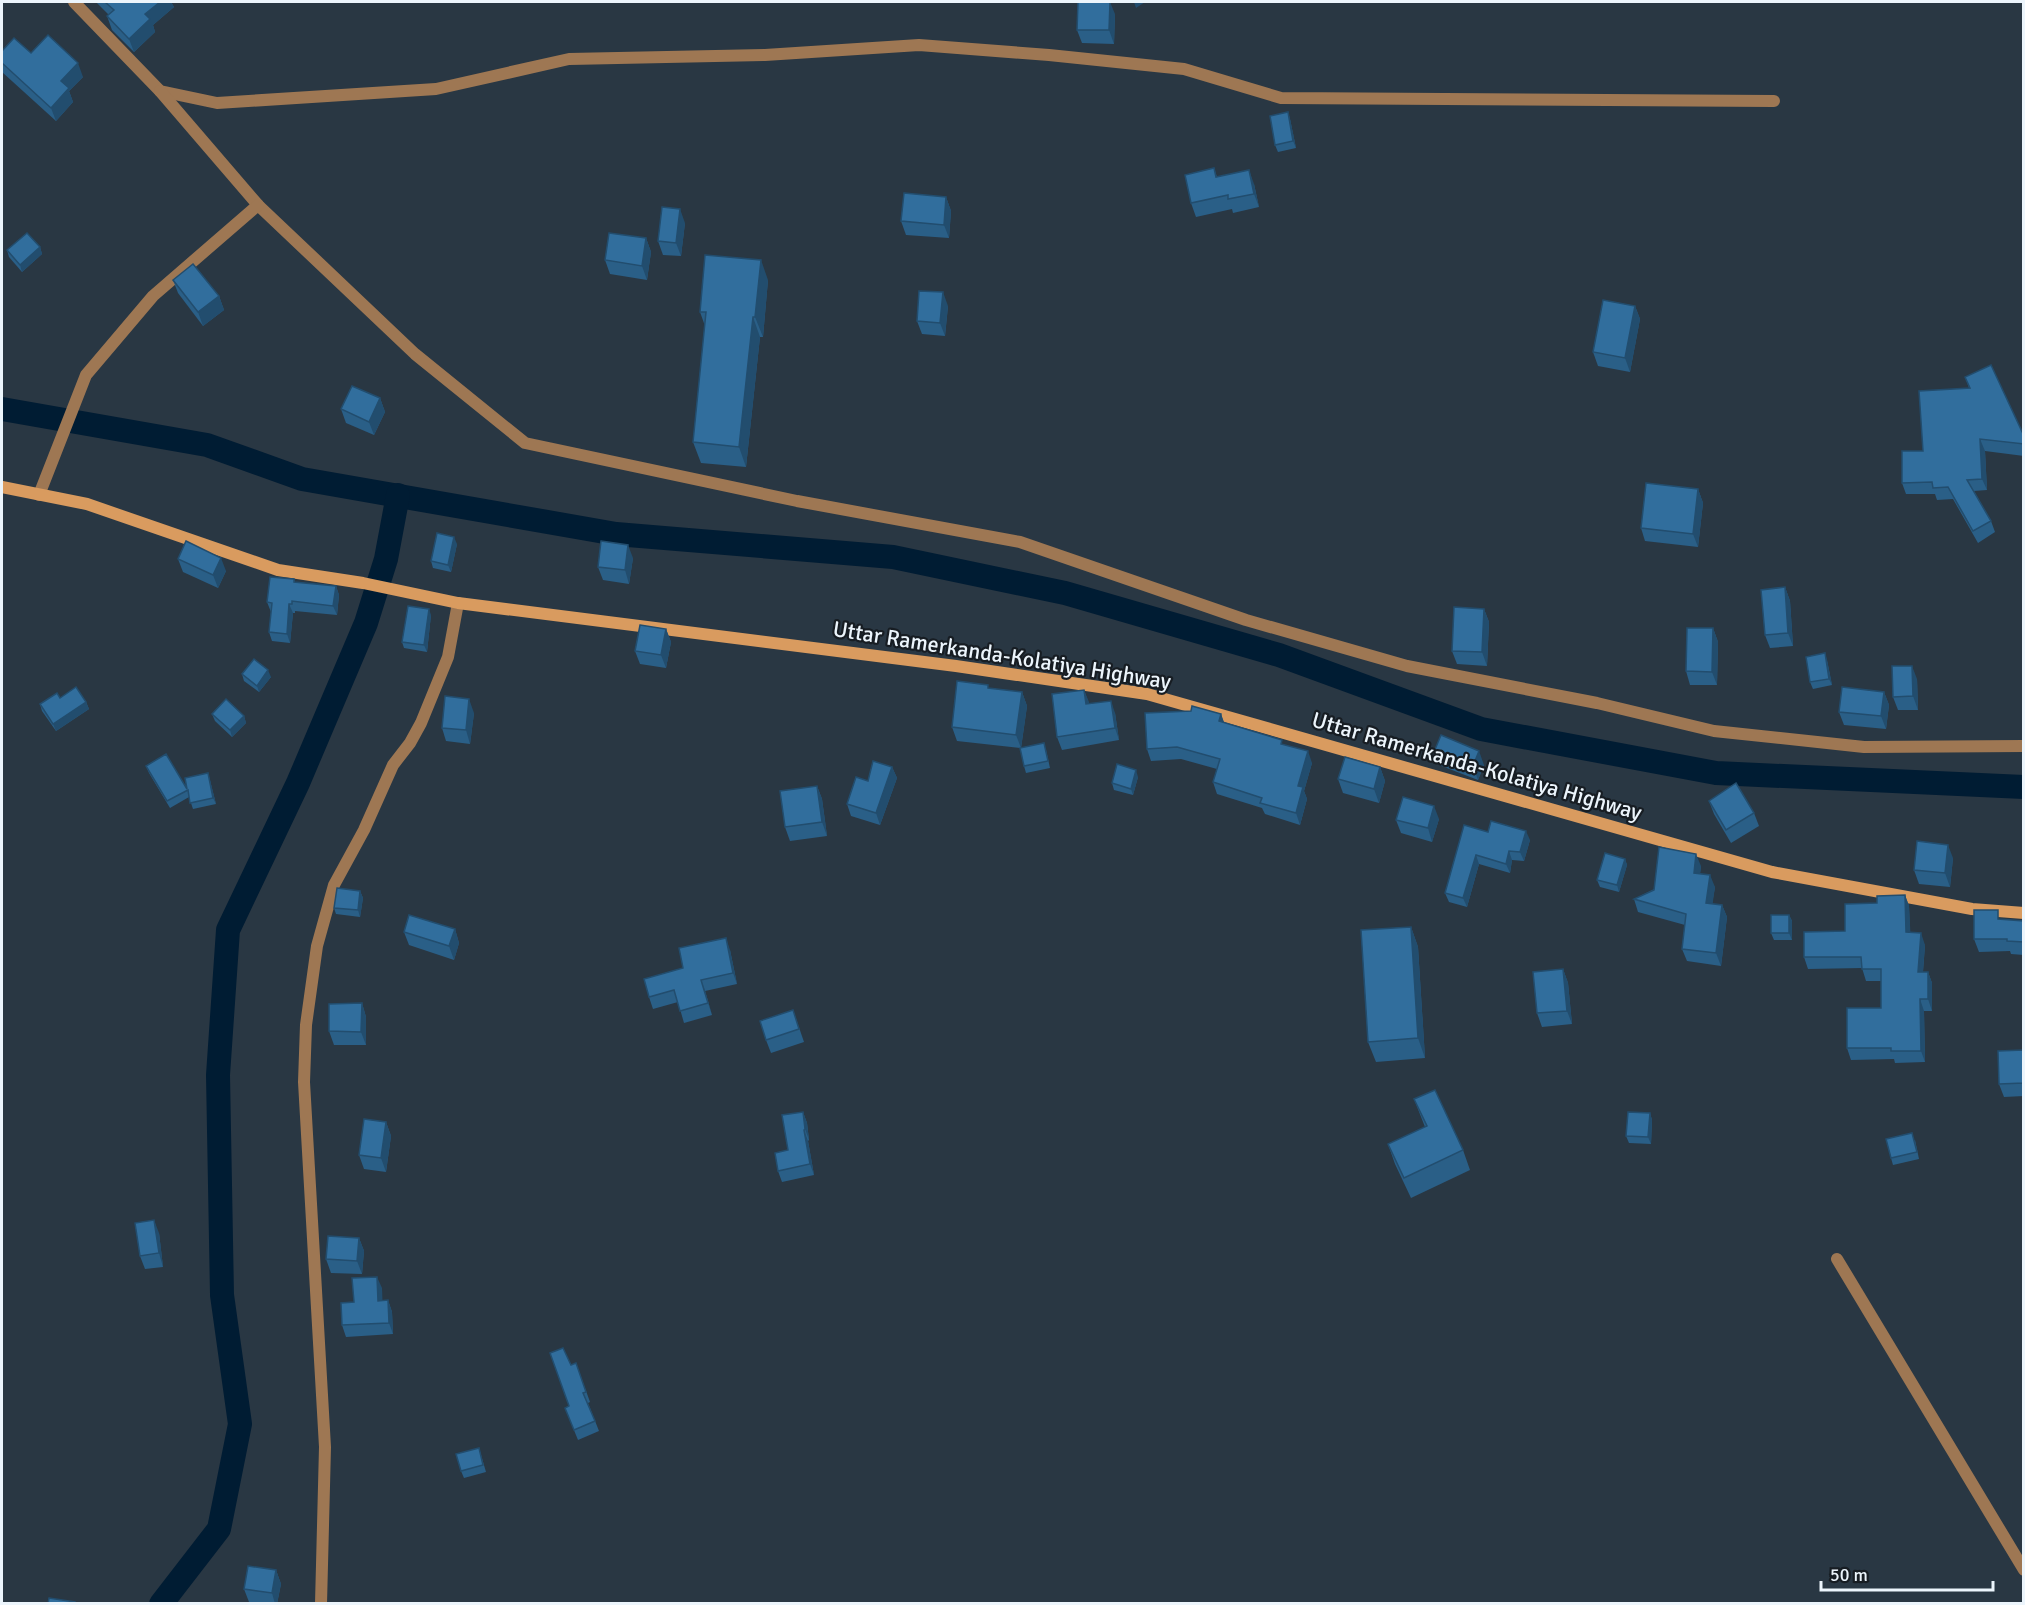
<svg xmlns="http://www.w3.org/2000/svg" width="2025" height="1605" font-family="Signika,sans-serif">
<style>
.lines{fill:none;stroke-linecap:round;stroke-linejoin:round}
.canal{stroke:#001c33;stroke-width:24}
.street{stroke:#9e7753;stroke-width:12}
.secondary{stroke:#d99b5f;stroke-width:12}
.wall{fill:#2a5f87}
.shaded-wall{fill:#224d6e}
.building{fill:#316e9d;stroke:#224d6e;stroke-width:1.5}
.labels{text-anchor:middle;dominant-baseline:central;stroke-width:4.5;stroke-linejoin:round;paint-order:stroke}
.street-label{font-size:22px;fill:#ecf5fc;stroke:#171d23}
</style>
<rect width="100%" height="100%" fill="#293743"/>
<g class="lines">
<g class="canal">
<polyline points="2,409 207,445 302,479 616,534 893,557 1065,593 1279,655 1481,729 1716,773 2024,787"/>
<polyline points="161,1604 219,1529 240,1424 222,1295 218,1075 228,930 298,783 366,623 386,559 398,495"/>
</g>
<g class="street">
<polyline points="74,2 160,91 217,103 436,89 569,59 765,55 919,45 1049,55 1184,69 1281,98 1774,101"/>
<polyline points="160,91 258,205 415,354 525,443 797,501 1020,542 1246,620 1407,666 1597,703 1714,731 1864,747 2024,746"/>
<polyline points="39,495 86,375 153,296 258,205"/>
<polyline points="1837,1259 2024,1570"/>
<polyline points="321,1604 325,1447 304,1082 306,1025 317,946 334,885 364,830 393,765 410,743 421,723 448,657 458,603"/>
</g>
<polyline class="secondary" points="2,487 87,504 278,570 363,583 458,603 956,666 1147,694 1772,872 1972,909 2024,913"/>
</g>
<g class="wall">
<polygon points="96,2 171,2 174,7 153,25 155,32 134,52 112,30 107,16 109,15"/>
<polygon points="1115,14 1114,44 1082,43 1077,30"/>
<polygon points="2,51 31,53 83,77 69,91 73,102 56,121 2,72"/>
<polygon points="1288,112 1290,119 1296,148 1278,152 1275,145"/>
<polygon points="1214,168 1217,177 1254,184 1259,207 1233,213 1232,209 1196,217 1191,203"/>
<polygon points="946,197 951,211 949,238 906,235 901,221"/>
<polygon points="685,223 681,256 663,255 658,241"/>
<polygon points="646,238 651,252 647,280 610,274 605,260"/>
<polygon points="40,247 42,254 22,272 9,257 7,250"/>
<polygon points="173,280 219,296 224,310 203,326 178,293"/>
<polygon points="768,280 763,337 760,337 746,467 701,463 693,442 705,326 700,312"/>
<polygon points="948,306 945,336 922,334 917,321"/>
<polygon points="1635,306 1640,319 1630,372 1598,366 1593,352"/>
<polygon points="1965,377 2024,436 2024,456 1985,451 1987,490 1974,491 1991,521 1995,532 1978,543 1953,499 1937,500 1935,494 1906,494 1902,483 1923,451 1969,388"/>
<polygon points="380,398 385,412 374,435 346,423 341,409"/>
<polygon points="1698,489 1703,503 1698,547 1645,541 1641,528"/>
<polygon points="457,544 451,572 433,568 431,561"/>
<polygon points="633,558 629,584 603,580 598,567"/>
<polygon points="178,559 226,571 218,588 183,572"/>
<polygon points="294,579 295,582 336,586 339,595 337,615 295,611 295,613 293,613 290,643 272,641 269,632 271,612 267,602"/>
<polygon points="1785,587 1790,601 1793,646 1770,648 1765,635"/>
<polygon points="1484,609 1489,622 1487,666 1457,664 1452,651"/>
<polygon points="431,615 427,652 404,648 402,642"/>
<polygon points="1713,628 1718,642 1717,685 1690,685 1686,671"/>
<polygon points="666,629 671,642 666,668 640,664 635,651"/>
<polygon points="1827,660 1832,685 1813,689 1810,682"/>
<polygon points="242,674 271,677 259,692 244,681"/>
<polygon points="1917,679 1918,710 1898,710 1893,697"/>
<polygon points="989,688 1022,692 1027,706 1021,748 1046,750 1050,768 1026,773 1024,766 1020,748 957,741 952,727"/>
<polygon points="1084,690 1089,704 1115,713 1119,740 1062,750 1057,737"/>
<polygon points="1884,692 1889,705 1886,729 1844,725 1839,712"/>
<polygon points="60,698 86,702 89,709 56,731 42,711 40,704"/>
<polygon points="474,713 470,744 446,741 442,728"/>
<polygon points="212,714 244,716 246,723 232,737 215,721"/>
<polygon points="1221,714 1224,723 1283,745 1312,763 1304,791 1307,799 1300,825 1265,814 1262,808 1217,794 1213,782 1217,769 1181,759 1151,761 1147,749"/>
<polygon points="1434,752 1484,765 1478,780 1439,765"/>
<polygon points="146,766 187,789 208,773 216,804 193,809 189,797 170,808 149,773"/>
<polygon points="892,767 897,778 880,825 851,816 847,804 868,781"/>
<polygon points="1380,767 1385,781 1379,803 1343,793 1338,779"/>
<polygon points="1138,777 1133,795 1114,790 1112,783"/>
<polygon points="817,786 822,799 827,836 790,841 785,827"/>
<polygon points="1709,801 1754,813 1759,826 1731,843 1714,814"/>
<polygon points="1439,819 1432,842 1401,833 1396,820"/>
<polygon points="1488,832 1530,840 1524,861 1512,860 1510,873 1479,864 1467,907 1449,902 1445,893"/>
<polygon points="1953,858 1950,887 1919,884 1914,870"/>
<polygon points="1625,859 1627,865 1619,892 1600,887 1597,880"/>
<polygon points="1701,866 1700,873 1715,887 1712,904 1722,905 1727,917 1721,966 1687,961 1682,949 1685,925 1638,912 1634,899"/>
<polygon points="360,891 363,898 360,917 336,914 334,908"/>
<polygon points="1905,895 1909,906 1910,932 1925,945 1923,972 1928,972 1932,983 1932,1011 1924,1011 1925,1062 1895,1063 1894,1059 1851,1060 1847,1048 1881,1008 1881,981 1866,981 1862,968 1808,969 1804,957"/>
<polygon points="1789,915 1792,921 1792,940 1774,940 1771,933"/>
<polygon points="2001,919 2024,921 2024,955 2011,954 2010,951 1979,952 1974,939"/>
<polygon points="1411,927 1418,947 1425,1058 1376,1062 1368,1042"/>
<polygon points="455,929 459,943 454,960 409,945 404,932"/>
<polygon points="730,950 737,984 705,991 712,1015 684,1023 678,1002 653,1009 649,997 683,968"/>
<polygon points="1563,969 1568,983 1572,1024 1542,1027 1537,1013"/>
<polygon points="362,1003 366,1017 366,1045 334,1045 329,1031"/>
<polygon points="793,1010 804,1042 771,1053 766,1040"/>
<polygon points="2024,1050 2024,1096 2004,1097 1999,1084"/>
<polygon points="1414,1099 1463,1150 1470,1170 1411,1198 1395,1164 1388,1144 1425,1127"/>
<polygon points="803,1112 807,1123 809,1140 808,1141 814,1175 782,1182 778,1171"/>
<polygon points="1650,1113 1652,1120 1651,1144 1629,1143 1626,1136"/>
<polygon points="386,1122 391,1136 386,1172 364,1169 359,1155"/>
<polygon points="1915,1140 1919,1159 1893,1165 1891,1158"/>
<polygon points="159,1233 163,1267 145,1269 140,1256"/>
<polygon points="359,1238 364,1251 362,1274 331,1273 326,1259"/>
<polygon points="382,1288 382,1301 388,1300 392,1312 393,1334 346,1337 342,1325 354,1302"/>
<polygon points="576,1363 590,1402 588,1403 599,1431 578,1440 565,1408 569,1406 571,1365"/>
<polygon points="479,1448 486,1472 464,1478 461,1471"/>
<polygon points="276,1570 281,1584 277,1604 256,1604 249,1602 244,1589"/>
</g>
<g class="shaded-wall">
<polygon points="160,2 171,2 174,7 153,25 155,32 134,52 129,39 145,14"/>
<polygon points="1110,2 1115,14 1114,44 1109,30"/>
<polygon points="1134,2 1145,2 1136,8"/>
<polygon points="78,63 83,77 69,91 73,102 56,121 51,108 61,81"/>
<polygon points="1288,112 1290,119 1296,148 1293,141"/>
<polygon points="1249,170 1254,184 1259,207 1254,194"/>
<polygon points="946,197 951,211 949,238 944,225"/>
<polygon points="680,209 685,223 681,256 676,243"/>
<polygon points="646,238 651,252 647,280 642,266"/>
<polygon points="40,247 42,254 22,272 20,265"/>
<polygon points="761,260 768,280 763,337 755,317"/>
<polygon points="943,292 948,306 945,336 940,323"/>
<polygon points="219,296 224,310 203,326 198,312"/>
<polygon points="1635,306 1640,319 1630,372 1625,358"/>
<polygon points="753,317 760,337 746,467 739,447"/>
<polygon points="380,398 385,412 374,435 369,422"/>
<polygon points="1980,439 1985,451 1987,490 1982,479"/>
<polygon points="1698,489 1703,503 1698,547 1693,534"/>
<polygon points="454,537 457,544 451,572 448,565"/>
<polygon points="628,545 633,558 629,584 625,570"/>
<polygon points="221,558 226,571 218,588 213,575"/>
<polygon points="336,586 339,595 337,615 333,606"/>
<polygon points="1785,587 1790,601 1793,646 1788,633"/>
<polygon points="289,604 293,613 290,643 287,634"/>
<polygon points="429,609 431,615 427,652 424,645"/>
<polygon points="1484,609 1489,622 1487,666 1482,652"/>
<polygon points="1713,628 1718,642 1717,685 1712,672"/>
<polygon points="666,629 671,642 666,668 661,655"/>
<polygon points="1825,653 1827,660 1832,685 1829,679"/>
<polygon points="1912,666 1917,679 1918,710 1913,696"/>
<polygon points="268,670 271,677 259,692 257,686"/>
<polygon points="1084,690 1089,702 1090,716 1086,704"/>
<polygon points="1022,692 1027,706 1021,748 1016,735"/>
<polygon points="1884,692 1889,705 1886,729 1881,716"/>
<polygon points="469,699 474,713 470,744 466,730"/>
<polygon points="1111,701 1115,713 1119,740 1115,728"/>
<polygon points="86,702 89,709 56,731 53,724"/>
<polygon points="1221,714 1225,725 1219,721"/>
<polygon points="244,716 246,723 232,737 230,730"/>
<polygon points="1308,751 1312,763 1304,791 1307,799 1300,825 1296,813 1298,786"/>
<polygon points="1479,751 1484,765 1478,780 1473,766"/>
<polygon points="892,767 897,778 880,825 876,813"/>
<polygon points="1380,767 1385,781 1379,803 1374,789"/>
<polygon points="1136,770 1138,777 1133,795 1131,789"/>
<polygon points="208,773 210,780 216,804 213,798"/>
<polygon points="817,786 822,799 827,836 822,822"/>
<polygon points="1434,806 1439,819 1432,842 1428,828"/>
<polygon points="1526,831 1530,840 1524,861 1520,852"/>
<polygon points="1948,845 1953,858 1950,887 1945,873"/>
<polygon points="1509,851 1512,860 1510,873 1506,864"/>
<polygon points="1696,854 1701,866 1699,885 1694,873"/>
<polygon points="1476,855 1479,864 1467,907 1463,898"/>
<polygon points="1625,859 1627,865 1619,892 1617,885"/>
<polygon points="1710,875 1715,887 1711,915 1706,903"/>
<polygon points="360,891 363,898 360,917 358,910"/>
<polygon points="1905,895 1909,906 1911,944 1906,932"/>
<polygon points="1722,905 1727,917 1721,966 1716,953"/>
<polygon points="1789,915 1792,921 1792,940 1789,933"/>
<polygon points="1411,927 1418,947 1425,1058 1418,1038"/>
<polygon points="455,929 459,943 454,960 449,946"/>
<polygon points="1921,933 1925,945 1922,983 1918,972"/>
<polygon points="726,938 730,950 737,984 733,973"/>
<polygon points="1563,969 1568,983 1572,1024 1567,1011"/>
<polygon points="1928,972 1932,983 1932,1011 1928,999"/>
<polygon points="701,980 705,991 712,1015 708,1003"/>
<polygon points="1920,999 1924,1011 1925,1062 1921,1051"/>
<polygon points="362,1003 366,1017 366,1045 361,1032"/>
<polygon points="803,1112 807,1123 809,1140 805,1129"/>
<polygon points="1650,1113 1652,1120 1651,1144 1648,1137"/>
<polygon points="386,1122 391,1136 386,1172 381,1158"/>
<polygon points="804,1130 808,1141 814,1175 810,1164"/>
<polygon points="154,1220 159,1233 163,1267 159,1253"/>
<polygon points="359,1238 364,1251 362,1274 357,1261"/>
<polygon points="377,1277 382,1288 383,1313 378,1301"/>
<polygon points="388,1300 392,1312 393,1334 389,1323"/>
<polygon points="276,1570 281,1584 277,1604 275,1604 272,1593"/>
</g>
<g class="building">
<polygon points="105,2 160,2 145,14 150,19 129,39 107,16 114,10"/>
<polygon points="1078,2 1110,2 1109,30 1077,30"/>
<polygon points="48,35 78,63 61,81 69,88 51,108 2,63 2,51 14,38 31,53"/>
<polygon points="1288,112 1293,141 1275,145 1270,116"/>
<polygon points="1214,168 1216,177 1249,170 1254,194 1228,199 1228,195 1191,203 1185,175"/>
<polygon points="904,193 946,197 944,225 901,221"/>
<polygon points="662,207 680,209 676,243 658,241"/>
<polygon points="27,233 40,247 20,265 7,250"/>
<polygon points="609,233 646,238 642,266 605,260"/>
<polygon points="705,255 761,260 755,317 753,317 739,447 693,442 706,312 700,312"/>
<polygon points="193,264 219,296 198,312 173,280"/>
<polygon points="919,291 943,292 940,323 917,321"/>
<polygon points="1603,300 1635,306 1625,358 1593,352"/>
<polygon points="1991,365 2024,436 2024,444 1980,439 1982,479 1967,480 1991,521 1973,531 1948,487 1933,488 1932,482 1902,483 1902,451 1923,451 1919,391 1970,388 1965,377"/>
<polygon points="352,386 380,398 369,422 341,409"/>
<polygon points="1646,483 1698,489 1693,534 1641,528"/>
<polygon points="437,533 454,537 448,565 431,561"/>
<polygon points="186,541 221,558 213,575 178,559"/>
<polygon points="601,541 628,545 625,570 598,567"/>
<polygon points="270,577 294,579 294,582 336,586 333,606 292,601 292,604 289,604 287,634 269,632 272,603 267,602"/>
<polygon points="1785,587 1788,633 1765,635 1761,590"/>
<polygon points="408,606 429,609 424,645 402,642"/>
<polygon points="1454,607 1484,609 1482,652 1452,651"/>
<polygon points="640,625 666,629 661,655 635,651"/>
<polygon points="1687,628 1713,628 1712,672 1686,671"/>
<polygon points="1825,653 1829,679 1810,682 1806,657"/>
<polygon points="254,659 268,670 257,686 242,674"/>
<polygon points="1892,666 1912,666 1913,696 1893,697"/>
<polygon points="957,681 988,685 988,688 1022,692 1016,735 952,727"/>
<polygon points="76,687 86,702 53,724 40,704 57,693 60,698"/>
<polygon points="1842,687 1884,692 1881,716 1839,712"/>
<polygon points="1084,690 1086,704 1111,701 1115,728 1057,737 1052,694"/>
<polygon points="445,696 469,699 466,730 442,728"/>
<polygon points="226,699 244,716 230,730 212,714"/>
<polygon points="1192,706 1221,714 1219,721 1282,740 1281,744 1308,751 1298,786 1303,787 1296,813 1260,803 1262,798 1213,782 1220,759 1177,747 1147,749 1145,713 1191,711"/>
<polygon points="1441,735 1479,751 1473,766 1434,752"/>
<polygon points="1044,743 1048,761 1024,766 1020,748"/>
<polygon points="166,754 187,789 185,778 208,773 213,798 190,803 188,790 167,801 146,766"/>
<polygon points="1345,757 1380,767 1374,789 1338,779"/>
<polygon points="873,761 892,767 876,813 847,804 856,777 868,781"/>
<polygon points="1117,764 1136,770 1131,789 1112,783"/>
<polygon points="1736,783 1754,813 1726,830 1709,801"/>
<polygon points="817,786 822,822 785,827 780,791"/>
<polygon points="1403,797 1434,806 1428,828 1396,820"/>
<polygon points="1491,821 1526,831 1520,852 1509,851 1506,864 1476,855 1463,898 1445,893 1464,825 1488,832"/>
<polygon points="1917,841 1948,845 1945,873 1914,870"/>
<polygon points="1659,847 1696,854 1694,873 1710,875 1706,903 1722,905 1716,953 1682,949 1686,914 1634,899 1654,890"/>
<polygon points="1605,853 1625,859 1617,885 1597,880"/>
<polygon points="337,888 360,891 358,910 334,908"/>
<polygon points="1905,895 1906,932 1921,933 1918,972 1928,972 1928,999 1920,999 1921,1051 1891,1051 1891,1048 1847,1048 1847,1008 1881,1008 1881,969 1862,969 1861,957 1804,957 1804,932 1845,931 1845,904 1877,903 1877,896"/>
<polygon points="1974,910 1998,910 1998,919 2024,921 2024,942 2007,941 2007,939 1974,939"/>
<polygon points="409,915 455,929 449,946 404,932"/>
<rect x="1771" y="915" width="18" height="18"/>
<polygon points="1411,927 1418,1038 1368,1042 1361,930"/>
<polygon points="726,938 733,973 701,980 708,1003 680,1011 674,990 649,997 644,979 683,968 679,948"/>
<polygon points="1563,969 1567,1011 1537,1013 1533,972"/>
<polygon points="362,1003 361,1032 329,1031 329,1004"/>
<polygon points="793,1010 799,1029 766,1040 760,1021"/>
<polygon points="2024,1050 2024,1083 1999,1084 1998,1051"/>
<polygon points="1435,1090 1463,1150 1404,1178 1388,1144 1427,1126 1414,1099"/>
<polygon points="803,1112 805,1129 804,1130 810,1164 778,1171 775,1153 788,1150 782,1115"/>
<polygon points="1628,1112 1650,1113 1648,1137 1626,1136"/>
<polygon points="364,1119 386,1122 381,1158 359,1155"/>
<polygon points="1912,1133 1917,1152 1891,1158 1886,1139"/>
<polygon points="154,1220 159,1253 140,1256 135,1223"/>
<polygon points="328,1236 359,1238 357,1261 326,1259"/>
<polygon points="377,1277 378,1301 388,1300 389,1323 342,1325 341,1303 354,1302 352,1278"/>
<polygon points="563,1348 571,1365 576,1363 586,1392 583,1393 595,1421 574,1430 565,1408 569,1406 550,1353"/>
<polygon points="479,1448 483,1465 461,1471 456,1454"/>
<polygon points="248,1566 276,1570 272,1593 244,1589"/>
<polygon points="49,1598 75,1602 75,1604 48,1604"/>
</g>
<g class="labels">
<g class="street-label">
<text transform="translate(1002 655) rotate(9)">Uttar Ramerkanda-Kolatiya Highway</text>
<text transform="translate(1477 766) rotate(16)">Uttar Ramerkanda-Kolatiya Highway</text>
</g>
</g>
<rect width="2025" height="1605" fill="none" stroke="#ecf5fc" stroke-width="6"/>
<path d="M1821 1581v9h172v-9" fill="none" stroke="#ecf5fc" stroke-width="3"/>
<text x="1830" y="1581" font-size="18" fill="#ecf5fc" stroke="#171d23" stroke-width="4.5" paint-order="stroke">50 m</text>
</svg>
